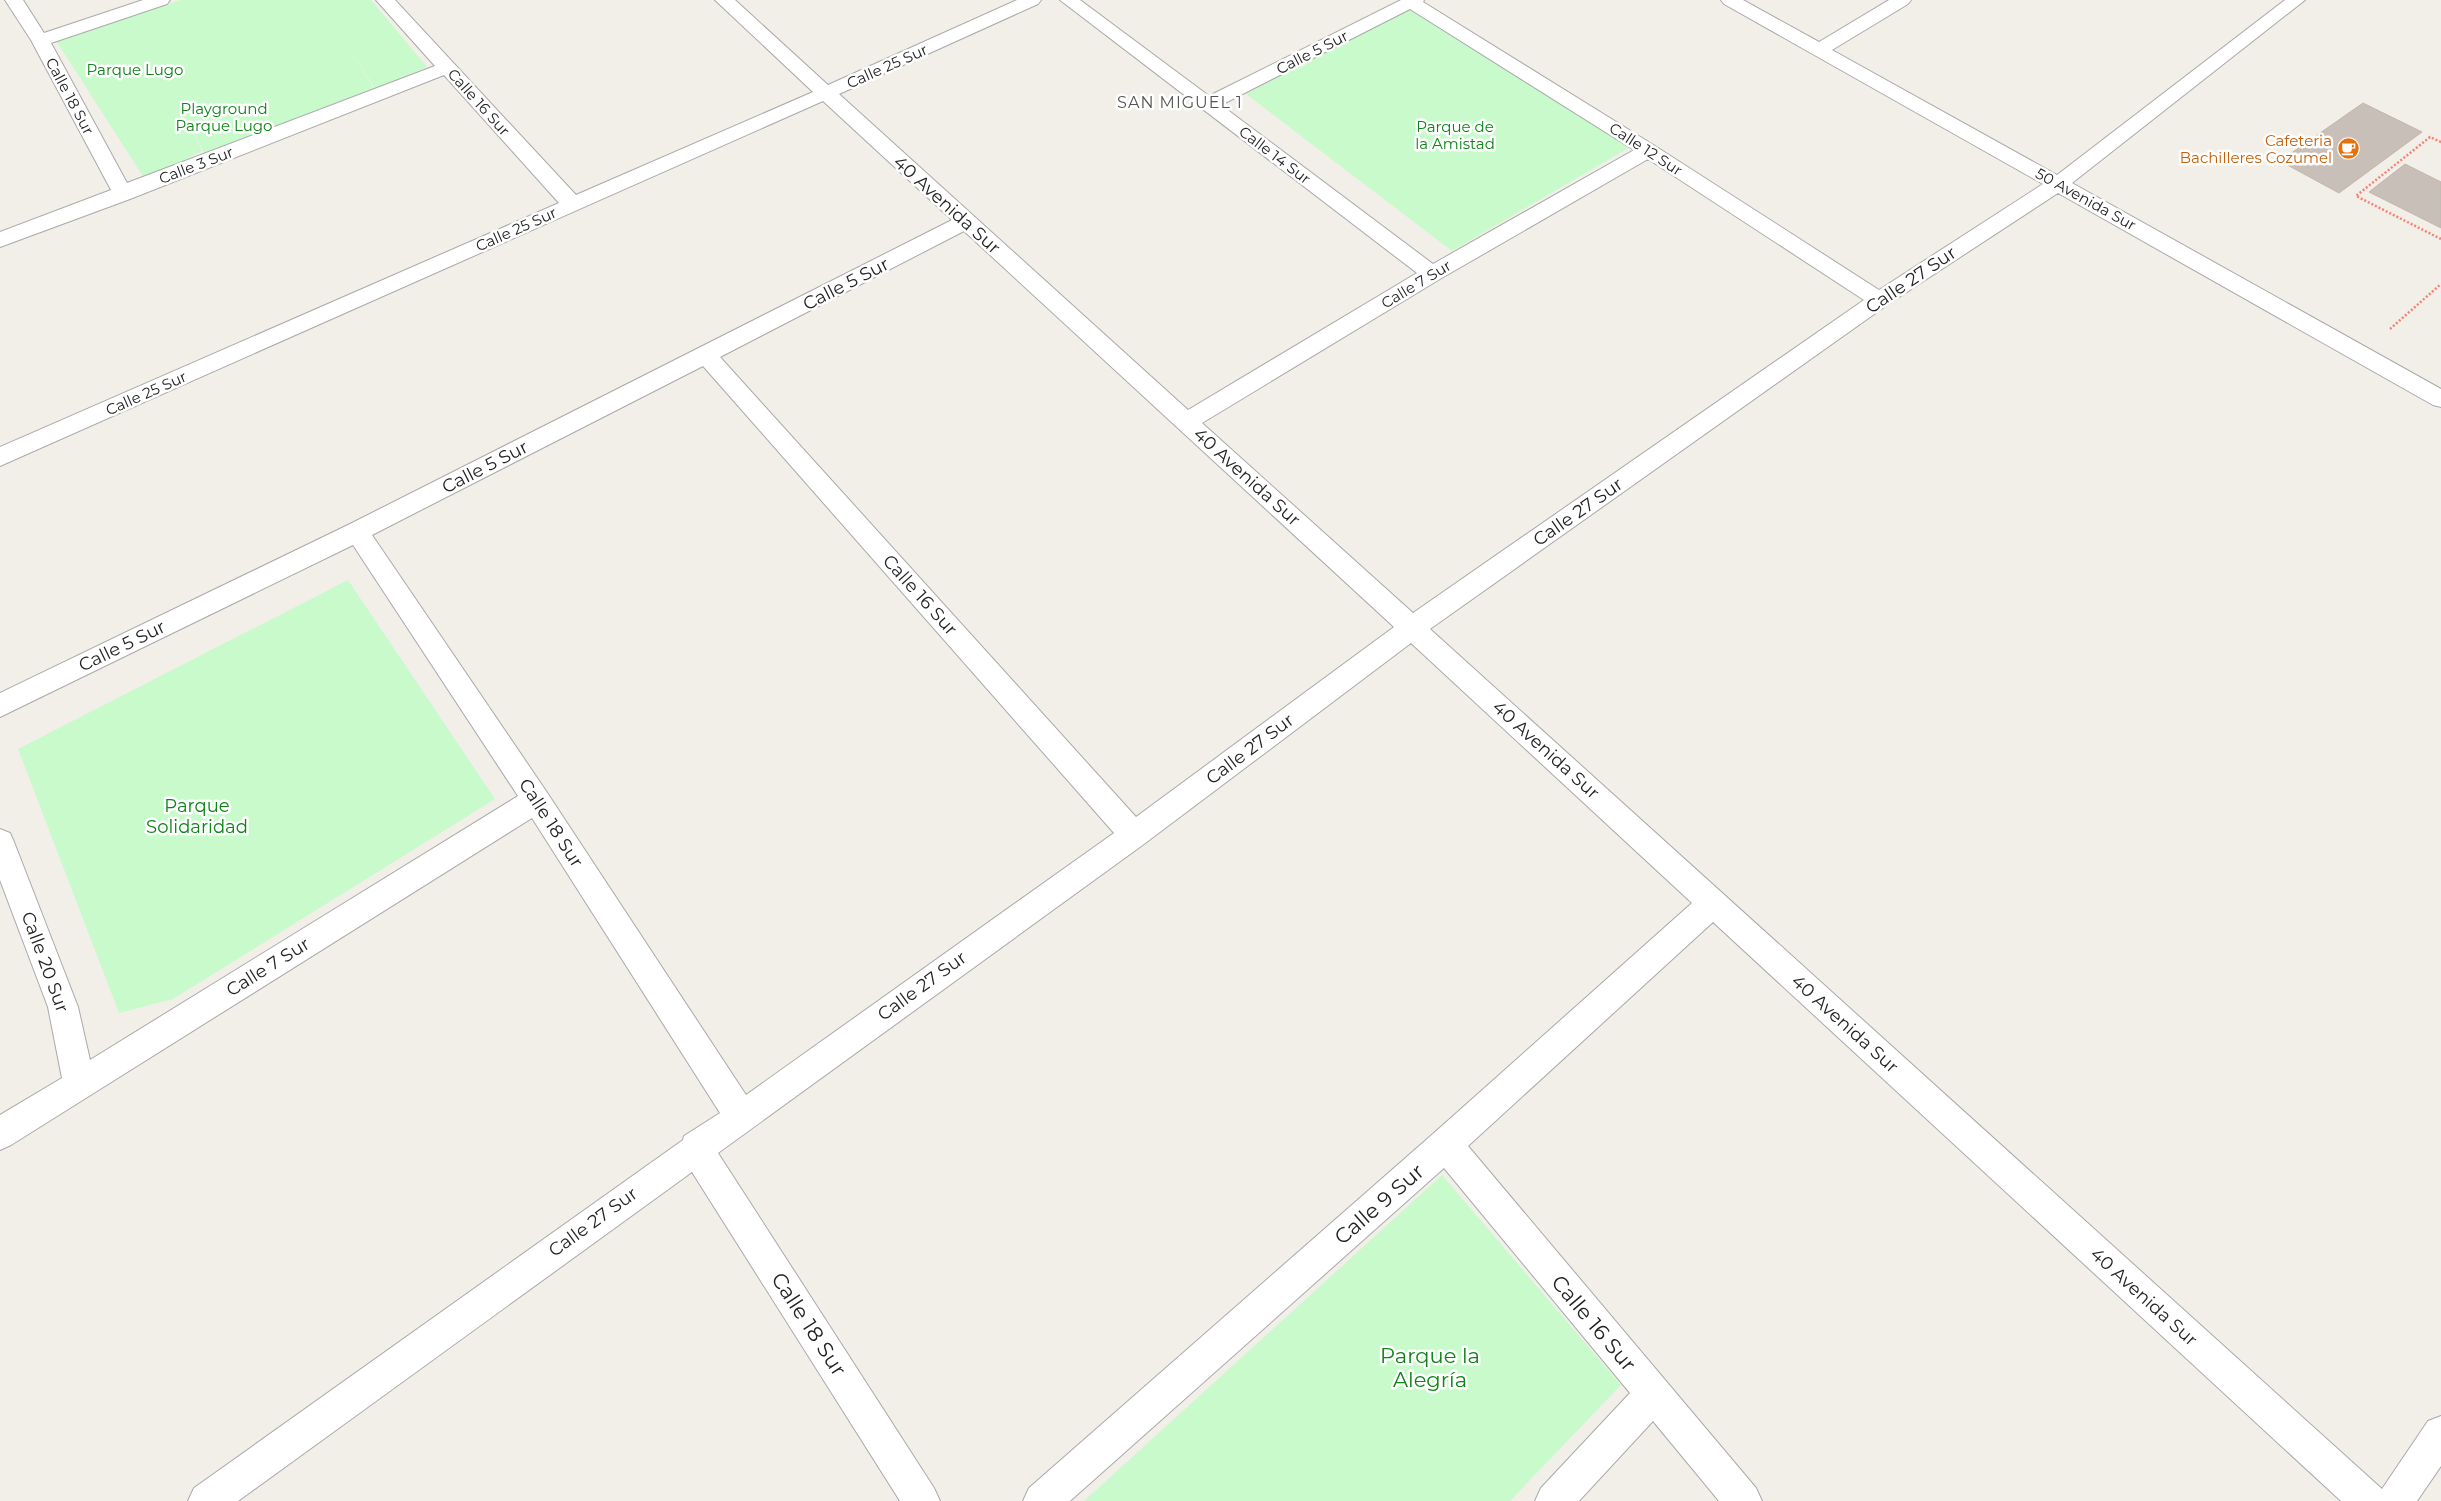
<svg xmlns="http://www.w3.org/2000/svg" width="2441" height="1501" font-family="Montserrat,sans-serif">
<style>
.park{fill:#c8facc}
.building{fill:#c7bfb8;stroke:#c4b6ab}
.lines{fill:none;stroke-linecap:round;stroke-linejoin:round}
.minor-casing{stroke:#a9a9a9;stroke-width:2}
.path{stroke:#fa8072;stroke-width:2.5;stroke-dasharray:2 2;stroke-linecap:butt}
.minor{fill:#fff;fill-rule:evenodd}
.labels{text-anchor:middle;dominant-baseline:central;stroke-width:5;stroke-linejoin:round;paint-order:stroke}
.far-street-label{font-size:15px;fill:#222;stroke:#fff}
.far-park-label{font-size:15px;fill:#0c8416;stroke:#fff}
.far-food-label{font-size:15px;fill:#c56008;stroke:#fff;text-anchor:end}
.far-neighbourhood-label{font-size:16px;letter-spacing:1px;fill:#555;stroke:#fff}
.street-label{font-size:18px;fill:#222;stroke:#fff}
.park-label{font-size:18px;fill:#0c8416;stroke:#fff}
.near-street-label{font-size:21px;fill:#222;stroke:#fff}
.near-park-label{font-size:21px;fill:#0c8416;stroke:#fff}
</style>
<rect width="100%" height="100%" fill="#f2efe9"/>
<g class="park">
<polygon points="180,0 371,0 427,67 375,89 344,39 377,94 207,159 188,120 202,151 152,177 144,178 57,42"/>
<polygon points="1422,2 1642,140 1452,251 1246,94"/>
<polygon points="348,580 495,799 173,999 119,1013 18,749"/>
<polygon points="1442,1175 1621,1385 1510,1501 1084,1501"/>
</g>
<g class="building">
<polygon points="2363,103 2422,132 2339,193 2280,161"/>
<polygon points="2405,164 2441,182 2441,228 2369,192"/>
</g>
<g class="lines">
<defs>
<path id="minor" d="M5 0H23L44 33 143 0H170L167 4 51 43 127 183 435 66 376 0H395L576 195 813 92 715 0H735L828 85 1017 0H1041L1038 4 839 94 1188 410 1417 273 1060 0H1080L1209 96 1401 0H1424L1423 2 1655 146 1879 290 2043 184 1724 4 1721 0H1743L1819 42 1889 0H1911L1908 4 1832 50 2057 175 2285 0H2305L2072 183 2441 389V407L2433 405 2058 193 1887 305 1430 629 2382 1489 2428 1421 2441 1416V1466L2417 1501H2341L1713 922 1468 1146 1756 1488 1762 1501H1719L1653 1421 1579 1501H1535L1541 1488 1630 1393 1444 1168 1070 1501H1023L1029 1488 1434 1133 1692 903 1411 643 1144 844 718 1153 934 1488 940 1501H900L692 1172 238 1501H188L194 1488 683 1140 684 1136 720 1113 532 818 11 1145 0 1150V1115L62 1078 48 1007 0 880V829L10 833 14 842 78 1007 90 1060 518 796 353 545 0 717V693L348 525 952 220 823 101 0 466V447L559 203 444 75 130 199 0 247V232L111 190 31 40ZM1410 9 1634 150 1433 264 1221 105ZM1648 159 1864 300 1413 613 1202 423 1440 279ZM964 231 1394 627 1136 817 720 357ZM703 366 1114 833 746 1095 546 791 372 535Z"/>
</defs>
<use href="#minor" class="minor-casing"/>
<g class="path">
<polyline points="2441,142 2430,137 2356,196 2441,239"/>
<polyline points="2390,329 2441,284"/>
</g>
<use href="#minor" class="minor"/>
</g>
<defs>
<symbol id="cafe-disc" viewBox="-11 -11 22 22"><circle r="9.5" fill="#e8710a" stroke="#fff"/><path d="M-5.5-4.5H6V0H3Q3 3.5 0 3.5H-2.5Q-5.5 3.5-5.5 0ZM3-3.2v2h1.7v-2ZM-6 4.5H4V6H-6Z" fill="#fff"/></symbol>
</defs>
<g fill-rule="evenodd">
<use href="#cafe-disc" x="2336" y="136" width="25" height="25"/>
</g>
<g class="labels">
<g class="far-street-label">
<text transform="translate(1312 52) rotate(-27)">Calle 5 Sur</text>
<text transform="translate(887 66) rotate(-24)">Calle 25 Sur</text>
<text transform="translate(70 96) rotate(62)">Calle 18 Sur</text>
<text transform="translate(479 102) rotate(48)">Calle 16 Sur</text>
<text transform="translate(1646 149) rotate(33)">Calle 12 Sur</text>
<text transform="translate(1275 155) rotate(37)">Calle 14 Sur</text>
<text transform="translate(196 165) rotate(-21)">Calle 3 Sur</text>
<text transform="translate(2086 199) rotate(29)">50 Avenida Sur</text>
<text transform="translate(516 229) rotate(-24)">Calle 25 Sur</text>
<text transform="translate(1416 284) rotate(-31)">Calle 7 Sur</text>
<text transform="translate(146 393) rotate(-24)">Calle 25 Sur</text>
</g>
<g class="far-park-label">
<text x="135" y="69">Parque Lugo</text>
<text x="224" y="108">Playground<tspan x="224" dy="17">Parque Lugo</tspan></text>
<text x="1455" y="126">Parque de<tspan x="1455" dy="17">la Amistad</tspan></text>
</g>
<g class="far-food-label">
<text x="2332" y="140">Cafeteria<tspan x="2332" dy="17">Bachilleres Cozumel</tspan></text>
</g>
<g class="far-neighbourhood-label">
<text x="1180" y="102">SAN MIGUEL 1</text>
</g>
<g class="street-label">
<text transform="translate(947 205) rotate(42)">40 Avenida Sur</text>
<text transform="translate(1911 280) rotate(-34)">Calle 27 Sur</text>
<text transform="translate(846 284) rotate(-27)">Calle 5 Sur</text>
<text transform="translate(485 467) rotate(-27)">Calle 5 Sur</text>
<text transform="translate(1247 477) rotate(42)">40 Avenida Sur</text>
<text transform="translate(1578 512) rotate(-35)">Calle 27 Sur</text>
<text transform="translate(920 595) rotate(48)">Calle 16 Sur</text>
<text transform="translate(122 646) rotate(-26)">Calle 5 Sur</text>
<text transform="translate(1250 749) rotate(-37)">Calle 27 Sur</text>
<text transform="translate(1546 750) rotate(42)">40 Avenida Sur</text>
<text transform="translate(551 823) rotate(57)">Calle 18 Sur</text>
<text transform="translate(45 962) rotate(70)">Calle 20 Sur</text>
<text transform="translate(268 967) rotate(-32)">Calle 7 Sur</text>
<text transform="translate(922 986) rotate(-36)">Calle 27 Sur</text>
<text transform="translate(1845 1024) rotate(42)">40 Avenida Sur</text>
<text transform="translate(593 1222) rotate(-36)">Calle 27 Sur</text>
<text transform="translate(2144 1297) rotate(42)">40 Avenida Sur</text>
</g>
<g class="park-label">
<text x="197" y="806">Parque<tspan x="197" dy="21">Solidaridad</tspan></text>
</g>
<g class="near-street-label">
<text transform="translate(1379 1204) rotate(-41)">Calle 9 Sur</text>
<text transform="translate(1594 1323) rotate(50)">Calle 16 Sur</text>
<text transform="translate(809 1324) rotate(57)">Calle 18 Sur</text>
</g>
<g class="near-park-label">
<text x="1430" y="1355">Parque la<tspan x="1430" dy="24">Alegría</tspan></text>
</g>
</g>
</svg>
